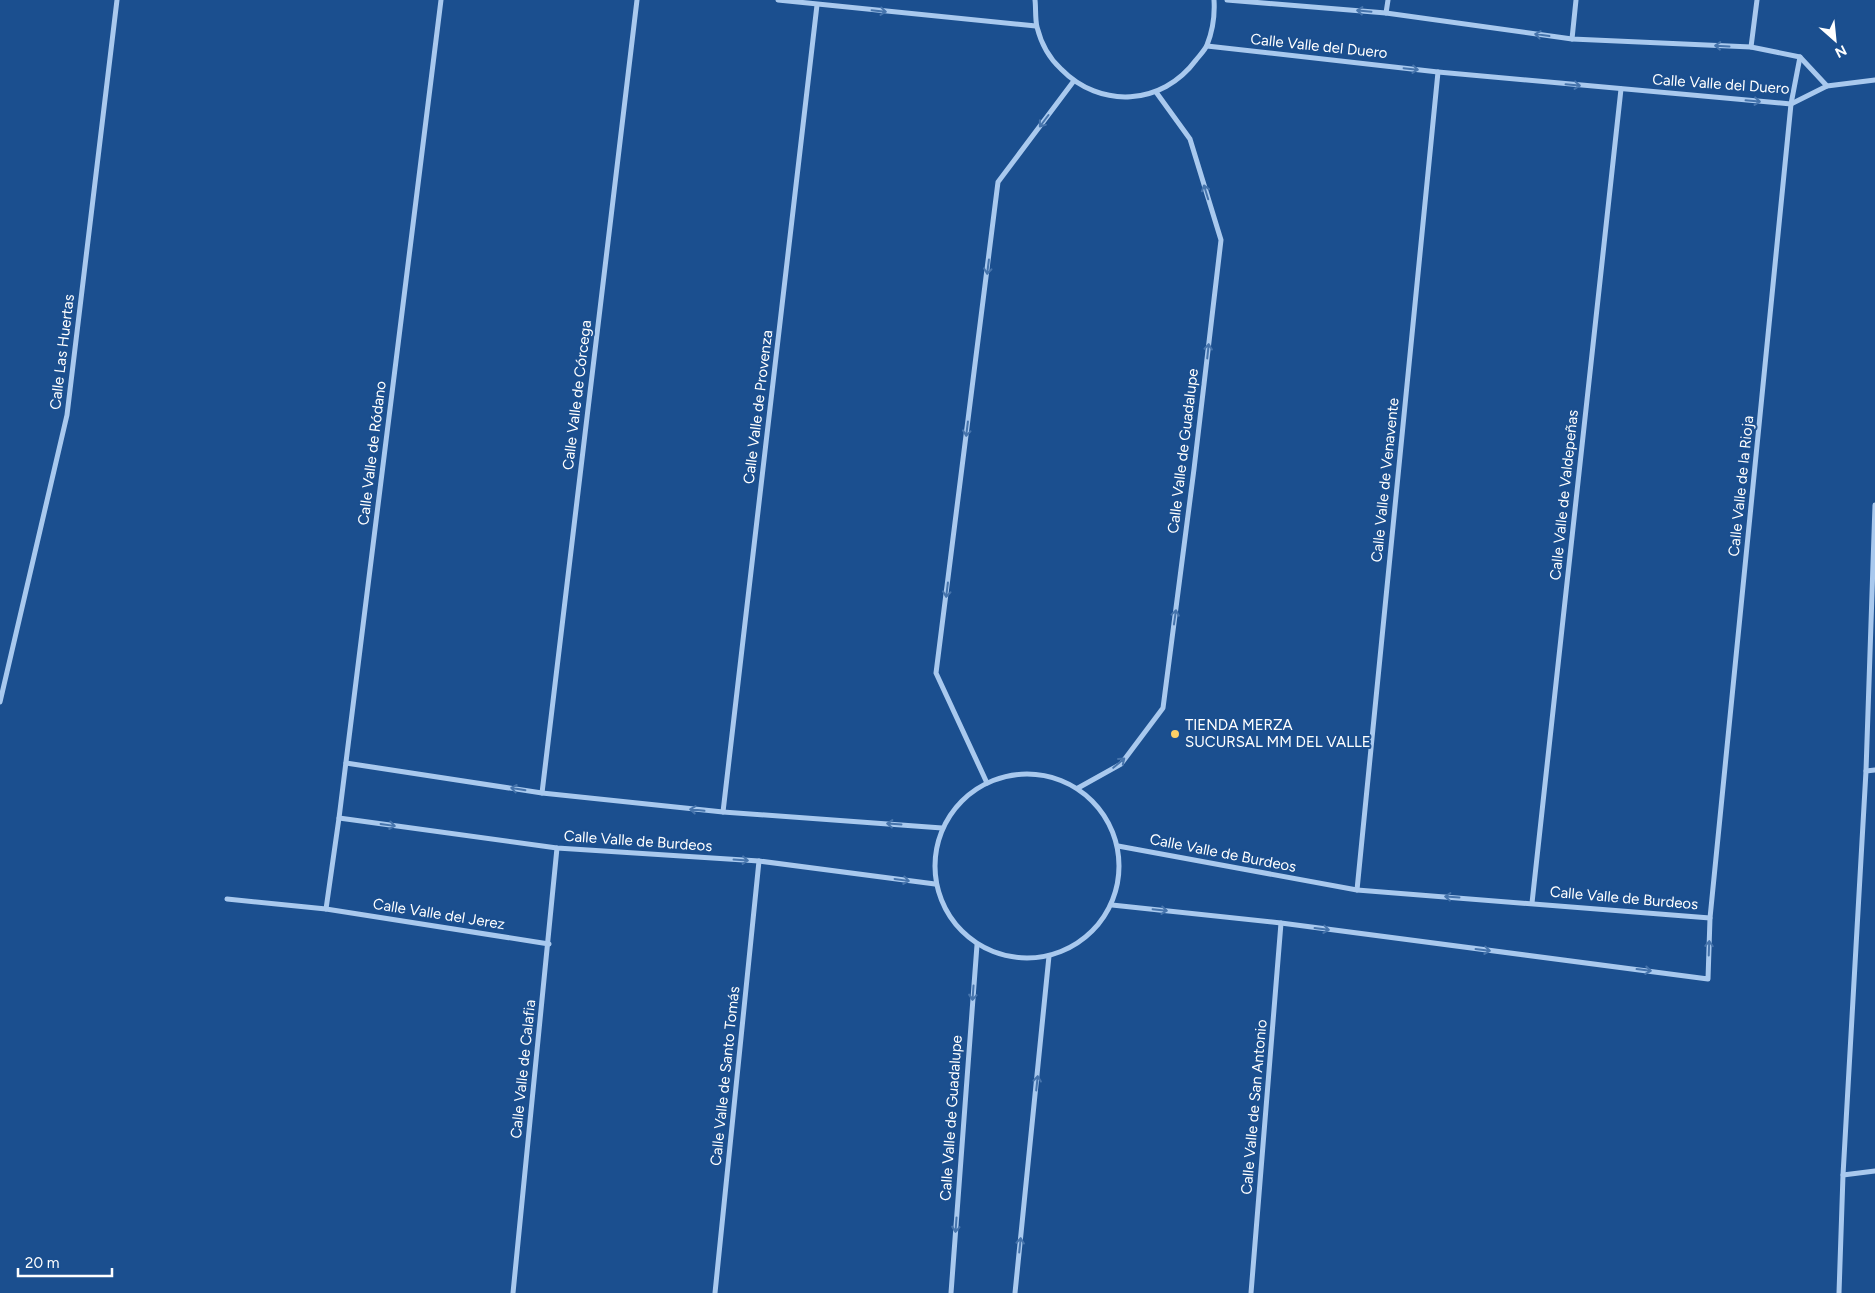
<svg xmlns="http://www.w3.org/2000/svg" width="1875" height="1293" font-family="Figtree,sans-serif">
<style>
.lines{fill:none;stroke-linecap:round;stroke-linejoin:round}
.street{stroke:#a9c9ee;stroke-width:5}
.oneway{stroke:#4674ac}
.poi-dot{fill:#ffd166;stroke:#1b4f8f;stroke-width:2}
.labels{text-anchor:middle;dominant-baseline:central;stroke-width:4;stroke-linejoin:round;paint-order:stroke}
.street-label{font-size:15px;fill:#fff;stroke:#1b4f8f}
.poi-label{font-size:15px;fill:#fff;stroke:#1b4f8f;text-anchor:start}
</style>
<rect width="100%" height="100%" fill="#1b4f8f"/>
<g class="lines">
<g class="street">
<polyline points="778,0 1036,26"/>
<path d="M1035 0C1036 8 1035 19 1037 27 1041 43 1049 58 1061 69 1100 109 1162 106 1196 60 1200 55 1205 50 1207 45 1213 30 1215 16 1214 0"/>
<polyline points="1227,0 1386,13 1572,39 1751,47 1800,57 1827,86"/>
<polyline points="1386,13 1388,0"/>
<polyline points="1572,39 1576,0"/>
<polyline points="1207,46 1438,72 1791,104 1827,86 1875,80"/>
<polyline points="1751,47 1757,0"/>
<polyline points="0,702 67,415 117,0"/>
<polyline points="346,763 542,793 723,812 942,828"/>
<polyline points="1866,771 1875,770"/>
<circle cx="1027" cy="866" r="92"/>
<polyline points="987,783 936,673 998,182 1073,82"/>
<polyline points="1078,788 1121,764 1163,708 1194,469 1221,240 1190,139 1156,92"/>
<polyline points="542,793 637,0"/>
<polyline points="723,812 817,5"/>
<polyline points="339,818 557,848 759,861 935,884"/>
<polyline points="1118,846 1357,890 1710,918"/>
<polyline points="1357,890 1438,72"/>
<polyline points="227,899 326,909 549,944"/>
<polyline points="1532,903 1621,89"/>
<polyline points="1112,905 1281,923 1708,979 1710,918 1791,104 1800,57"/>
<polyline points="326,909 339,818 441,0"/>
<polyline points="1843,1175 1875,1171"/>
<polyline points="513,1293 557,848"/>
<polyline points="715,1293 759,861"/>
<polyline points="951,1293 977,945"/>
<polyline points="1015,1293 1049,956"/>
<polyline points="1251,1293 1281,923"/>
<polyline points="1839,1293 1843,1175 1866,771 1875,505"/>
</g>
</g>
<defs><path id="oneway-shaft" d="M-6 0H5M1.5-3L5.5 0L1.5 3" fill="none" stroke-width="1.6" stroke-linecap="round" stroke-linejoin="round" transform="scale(1.25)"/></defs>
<g class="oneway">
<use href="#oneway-shaft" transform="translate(879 11) rotate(6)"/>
<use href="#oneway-shaft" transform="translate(1364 11) rotate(-175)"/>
<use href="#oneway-shaft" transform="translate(1542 35) rotate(-172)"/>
<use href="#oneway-shaft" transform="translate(1722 46) rotate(-177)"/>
<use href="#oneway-shaft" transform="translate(1411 69) rotate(6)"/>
<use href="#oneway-shaft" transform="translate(1573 85) rotate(5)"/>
<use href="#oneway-shaft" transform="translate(1753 101) rotate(5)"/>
<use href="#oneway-shaft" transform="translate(1044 121) rotate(127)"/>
<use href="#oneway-shaft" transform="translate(1206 192) rotate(-107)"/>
<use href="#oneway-shaft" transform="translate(988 267) rotate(97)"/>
<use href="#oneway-shaft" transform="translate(1208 351) rotate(-84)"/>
<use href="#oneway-shaft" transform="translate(967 429) rotate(97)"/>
<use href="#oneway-shaft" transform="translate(947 590) rotate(97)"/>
<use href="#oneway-shaft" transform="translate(1175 617) rotate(-82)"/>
<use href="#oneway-shaft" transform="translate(1119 763) rotate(-40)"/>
<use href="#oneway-shaft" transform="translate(518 789) rotate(-171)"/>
<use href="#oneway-shaft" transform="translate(697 810) rotate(-174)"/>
<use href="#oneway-shaft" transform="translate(894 824) rotate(-176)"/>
<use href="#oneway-shaft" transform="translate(388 825) rotate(8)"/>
<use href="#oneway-shaft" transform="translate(741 860) rotate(4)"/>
<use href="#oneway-shaft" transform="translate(902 880) rotate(8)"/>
<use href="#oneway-shaft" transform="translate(1452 897) rotate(-176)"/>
<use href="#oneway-shaft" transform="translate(1160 910) rotate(6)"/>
<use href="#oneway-shaft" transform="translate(1322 929) rotate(7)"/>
<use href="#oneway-shaft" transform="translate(1709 948) rotate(-88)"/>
<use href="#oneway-shaft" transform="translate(1483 950) rotate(7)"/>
<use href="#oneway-shaft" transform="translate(1644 970) rotate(7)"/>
<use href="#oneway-shaft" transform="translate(973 993) rotate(94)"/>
<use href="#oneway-shaft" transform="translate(1037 1083) rotate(-84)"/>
<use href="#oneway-shaft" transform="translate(956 1225) rotate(94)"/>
<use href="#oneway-shaft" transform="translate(1020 1245) rotate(-84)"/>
</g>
<circle class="poi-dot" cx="1175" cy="734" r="5"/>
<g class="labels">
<g class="street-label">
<text transform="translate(1319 46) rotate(6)">Calle Valle del Duero</text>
<text transform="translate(1721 84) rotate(4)">Calle Valle del Duero</text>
<text transform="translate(62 352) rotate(-83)">Calle Las Huertas</text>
<text transform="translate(577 395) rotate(-83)">Calle Valle de Córcega</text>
<text transform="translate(758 407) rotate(-83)">Calle Valle de Provenza</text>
<text transform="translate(1183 451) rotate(-83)">Calle Valle de Guadalupe</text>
<text transform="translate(372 453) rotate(-83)">Calle Valle de Ródano</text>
<text transform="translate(1385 480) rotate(-84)">Calle Valle de Venavente</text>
<text transform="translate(1741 486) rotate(-84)">Calle Valle de la Rioja</text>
<text transform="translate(1564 495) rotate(-84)">Calle Valle de Valdepeñas</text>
<text transform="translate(638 841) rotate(4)">Calle Valle de Burdeos</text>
<text transform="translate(1223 853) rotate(11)">Calle Valle de Burdeos</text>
<text transform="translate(1624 898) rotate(5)">Calle Valle de Burdeos</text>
<text transform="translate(439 914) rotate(9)">Calle Valle del Jerez</text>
<text transform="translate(523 1069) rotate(-84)">Calle Valle de Calafia</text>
<text transform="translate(725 1076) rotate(-84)">Calle Valle de Santo Tomás</text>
<text transform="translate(1254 1107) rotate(-85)">Calle Valle de San Antonio</text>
<text transform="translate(951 1118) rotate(-86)">Calle Valle de Guadalupe</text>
</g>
<g class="poi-label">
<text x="1185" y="725">TIENDA MERZA<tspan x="1185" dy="17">SUCURSAL MM DEL VALLE</tspan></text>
</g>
</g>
<g transform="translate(1835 40) rotate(153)" stroke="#1b4f8f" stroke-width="4" paint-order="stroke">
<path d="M0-4L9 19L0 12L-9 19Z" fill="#ffffff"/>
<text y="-8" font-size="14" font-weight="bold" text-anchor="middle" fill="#ffffff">N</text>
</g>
<path d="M18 1268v8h94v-8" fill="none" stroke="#ffffff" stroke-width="2.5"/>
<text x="25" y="1268" font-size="15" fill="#ffffff" stroke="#1b4f8f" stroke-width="4" paint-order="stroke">20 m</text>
</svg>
